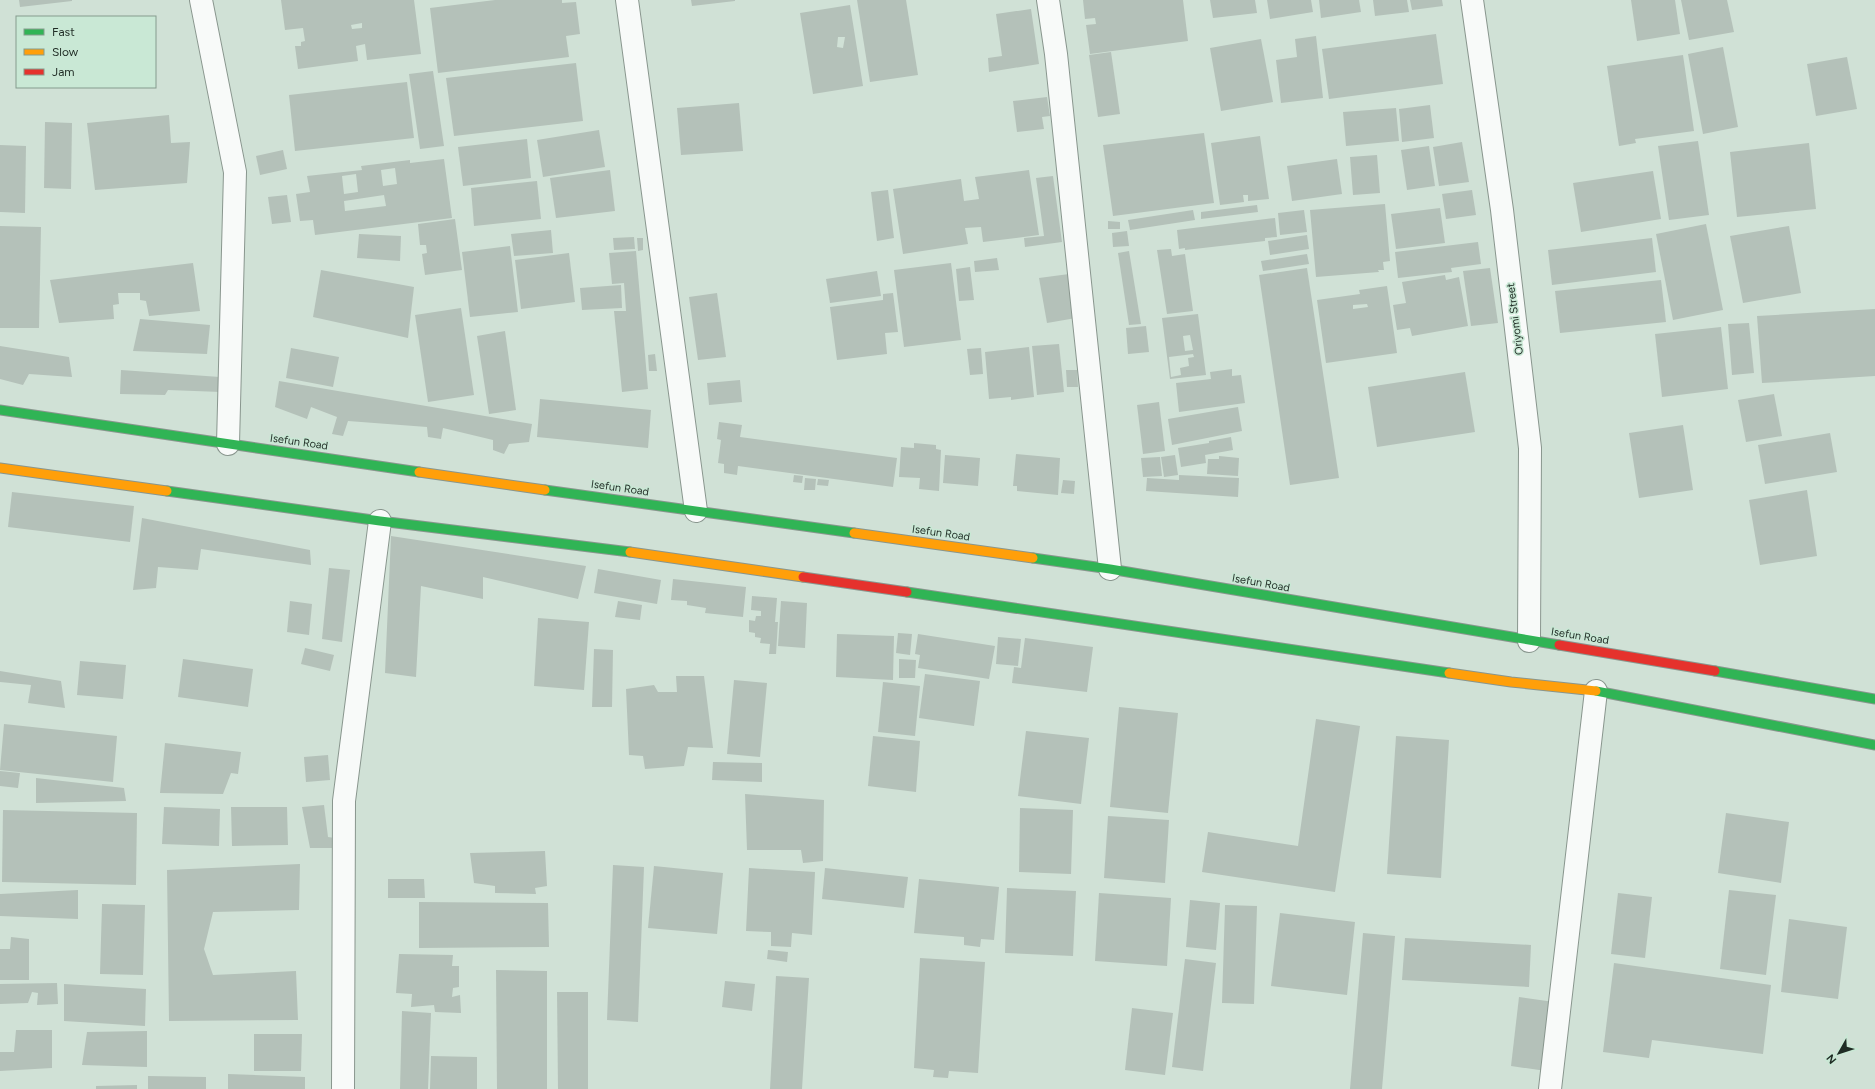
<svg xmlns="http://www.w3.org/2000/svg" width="1875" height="1089" font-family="Figtree,sans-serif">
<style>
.building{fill:#b4c1b9;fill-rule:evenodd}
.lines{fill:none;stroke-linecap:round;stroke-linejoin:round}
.street-casing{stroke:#89968e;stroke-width:24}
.fast-casing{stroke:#89968e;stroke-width:11}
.slow-casing{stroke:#89968e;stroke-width:11}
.jam-casing{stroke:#89968e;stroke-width:11}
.street{stroke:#f8faf9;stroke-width:22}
.fast{stroke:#30b455;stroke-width:9}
.slow{stroke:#ff9f0a;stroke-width:9}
.jam{stroke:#e5322d;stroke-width:9}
.labels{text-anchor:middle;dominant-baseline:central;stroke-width:3;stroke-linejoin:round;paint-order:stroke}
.street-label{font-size:11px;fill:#1f2b24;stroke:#c9e8d5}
</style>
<rect width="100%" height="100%" fill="#d0e1d6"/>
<g class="building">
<polygon points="19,0 72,0 72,1 20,7"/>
<path d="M281 0H414L421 54 367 60 365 44 356 46 358 61 298 69 295 46H301V42L305 41 303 28 285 30ZM362 23V28L352 29 351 25Z"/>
<polygon points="495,0 562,0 562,3 576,2 580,34 566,36 569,57 438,73 430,8"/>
<polygon points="691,0 735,0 735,1 692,6"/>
<polygon points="857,0 906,0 918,75 870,82"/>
<polygon points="1083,0 1183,0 1188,41 1090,54 1086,25 1096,24 1095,18 1085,19"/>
<polygon points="1210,0 1255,0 1257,13 1213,18"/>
<polygon points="1267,0 1311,0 1313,12 1270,19"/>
<polygon points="1319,0 1359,0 1361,12 1321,18"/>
<polygon points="1373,0 1407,0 1409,12 1375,16"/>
<polygon points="1410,0 1442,0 1443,6 1412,10"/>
<polygon points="1631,0 1675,0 1680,34 1637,41"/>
<polygon points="1681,0 1727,0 1734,32 1689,40"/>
<path d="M850 5 863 86 813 94 800 13ZM838 37H845L843 48 837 47Z"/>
<polygon points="1031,9 1039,64 989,72 988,58 1002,56 996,14"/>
<polygon points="1436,34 1443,84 1329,99 1322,49"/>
<polygon points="1316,36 1323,98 1281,103 1276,60 1297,57 1295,39"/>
<polygon points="1261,39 1273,102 1221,111 1210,48"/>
<polygon points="1723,47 1738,127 1703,134 1688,54"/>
<polygon points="1111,52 1120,114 1098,117 1089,55"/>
<polygon points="1683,55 1694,131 1635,139 1636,143 1619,146 1607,66"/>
<polygon points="1847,57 1857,109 1816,116 1807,64"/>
<polygon points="576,63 583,121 454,136 446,78"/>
<polygon points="433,71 444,146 420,149 409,74"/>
<polygon points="407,82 414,138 295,151 289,95"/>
<polygon points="1047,97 1050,116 1042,117 1044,129 1017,132 1013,101"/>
<polygon points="739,103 743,151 681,155 677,108"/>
<polygon points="1430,105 1434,138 1402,142 1399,109"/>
<polygon points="1396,108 1399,141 1346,146 1343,112"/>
<polygon points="169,115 171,143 190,142 187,183 95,190 87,123"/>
<polygon points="45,122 72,123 71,189 44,188"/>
<polygon points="599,130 605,167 543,177 537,140"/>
<polygon points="1204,133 1214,203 1113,216 1103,145"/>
<polygon points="1260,136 1269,199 1248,201 1248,195 1243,195 1244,202 1220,205 1211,143"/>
<polygon points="527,139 531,178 463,186 458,147"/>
<polygon points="1698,141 1709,215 1669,220 1658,146"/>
<polygon points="1462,142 1469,182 1439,186 1433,147"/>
<polygon points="1809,143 1816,209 1737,217 1730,152"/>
<polygon points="0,145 26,146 25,213 0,212"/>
<polygon points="1429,146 1435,186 1407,190 1401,150"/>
<polygon points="283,150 287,169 260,175 256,156"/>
<polygon points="1377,155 1380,193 1353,195 1350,157"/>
<path d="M444 159 452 218 315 235 313 220 300 221 296 194 310 192 307 176 362 170 361 166 410 160V163ZM395 168 397 184 383 186 381 170ZM356 174 358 192 344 194 342 176ZM384 195 386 206 345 211 344 201Z"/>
<polygon points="1337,159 1342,194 1292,201 1287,166"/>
<polygon points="610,170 615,211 556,218 550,178"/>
<polygon points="1029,170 1039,235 983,242 981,227 965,228 968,244 903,254 893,189 961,179 964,201 979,199 975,177"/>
<polygon points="1653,171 1661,219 1581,232 1573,183"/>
<polygon points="1053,176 1062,242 1025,247 1024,238 1044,236 1036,178"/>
<polygon points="537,181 541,219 474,226 471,188"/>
<polygon points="888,190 894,238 877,241 871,192"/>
<polygon points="1472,190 1476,215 1446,219 1442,194"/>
<polygon points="287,195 291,222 272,224 268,197"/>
<polygon points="1385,204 1390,261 1383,262 1384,270 1378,270 1379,272 1316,277 1310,210"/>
<polygon points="1257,205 1258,212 1201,219 1201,212"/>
<polygon points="1440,208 1445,243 1396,249 1391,214"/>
<polygon points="1193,210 1195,220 1130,230 1128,220"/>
<polygon points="1304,210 1307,232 1280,235 1278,213"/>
<polygon points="1275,218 1277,237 1265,238 1265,241 1185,250 1185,248 1179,249 1177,230"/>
<polygon points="455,219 462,270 425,275 422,254 427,253 426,245 420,245 418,224"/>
<polygon points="1108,221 1120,222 1120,229 1108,229"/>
<polygon points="1706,224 1723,310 1673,320 1656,234"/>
<polygon points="0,226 41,227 39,328 0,328"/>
<polygon points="1789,226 1801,293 1743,303 1730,236"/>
<polygon points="551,230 553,253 514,256 511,234"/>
<polygon points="1127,231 1129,246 1113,247 1112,233"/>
<polygon points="359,234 401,236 400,261 357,258"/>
<polygon points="1307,235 1309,249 1270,255 1268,241"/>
<polygon points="634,237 635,249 614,250 613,238"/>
<polygon points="637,238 643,238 643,250 638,251"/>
<polygon points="1652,238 1656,272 1552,285 1548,250"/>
<polygon points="1478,242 1481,264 1451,268 1452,272 1398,278 1395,252"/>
<polygon points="510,246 518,312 470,317 462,252"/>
<polygon points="1171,249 1172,256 1185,254 1193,311 1167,314 1157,250"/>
<polygon points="636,251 648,389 622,392 614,311 626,311 624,283 612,284 609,253"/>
<polygon points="1129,251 1141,324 1129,325 1118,253"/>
<polygon points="569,253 575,302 521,309 515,260"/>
<polygon points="1307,254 1309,264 1263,271 1261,261"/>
<polygon points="997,258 999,270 975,272 974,261"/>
<polygon points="193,263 200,311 149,316 146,301 140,300 140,293 118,293 119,304 113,305 114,319 59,323 50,280"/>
<polygon points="951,263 961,340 904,347 894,270"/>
<polygon points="970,267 974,300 959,301 956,269"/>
<polygon points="1307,268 1339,478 1290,485 1259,275"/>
<polygon points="1490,268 1498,323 1471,326 1463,271"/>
<polygon points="321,270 414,287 408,338 313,317"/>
<polygon points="877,271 881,296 830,303 826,279"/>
<polygon points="1069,274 1076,318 1047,323 1039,278"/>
<polygon points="1445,275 1446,280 1459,277 1468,326 1412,336 1410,328 1397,330 1393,305 1406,303 1402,282"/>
<polygon points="1661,280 1666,322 1560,333 1555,291"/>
<polygon points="621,285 622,308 582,310 580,288"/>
<path d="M1387 286 1397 353 1326 363 1317 300 1360 294 1359 290ZM1367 304 1368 307 1353 309V305Z"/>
<polygon points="717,293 726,357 698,360 689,297"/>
<polygon points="893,293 898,332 885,333 887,354 837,360 830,307 883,300 883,294"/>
<polygon points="461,308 474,395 428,402 415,315"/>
<polygon points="1875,309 1875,376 1762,383 1757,316"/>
<path d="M1198 314 1206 375 1170 379 1162 318ZM1190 335 1193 350 1185 351 1183 336ZM1193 354 1194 357 1188 358 1189 366 1180 368 1181 375 1171 377 1169 357Z"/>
<polygon points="140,319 210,325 207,354 133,351"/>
<polygon points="1749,323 1754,373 1732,375 1728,324"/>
<polygon points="1146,326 1149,352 1128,354 1126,328"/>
<polygon points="1721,327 1728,389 1662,397 1655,334"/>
<polygon points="505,331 516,410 489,414 477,336"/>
<polygon points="1059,344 1064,392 1037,395 1032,346"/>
<polygon points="0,346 69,357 72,377 29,374 23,385 0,379"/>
<polygon points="1029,347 1034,397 1011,400 1011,397 989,399 985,352"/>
<polygon points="291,348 339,357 333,387 286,378"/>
<polygon points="981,348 983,374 970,375 967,349"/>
<polygon points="655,354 657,371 649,371 648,355"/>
<polygon points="1232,369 1232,376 1241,375 1245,403 1179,412 1176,383 1211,379 1210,372"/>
<polygon points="121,370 220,377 221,392 168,390 165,395 120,394"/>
<polygon points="1066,370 1077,370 1078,387 1067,387"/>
<polygon points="1465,372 1475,432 1377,447 1368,387"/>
<polygon points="740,380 742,402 709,405 707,383"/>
<polygon points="279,381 532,424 529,442 509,444 504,454 493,450 493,440 443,428 441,439 428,437 427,427 348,421 343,436 332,434 337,417 311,407 307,419 275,407"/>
<polygon points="1774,394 1782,436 1746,442 1738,400"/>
<polygon points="540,399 651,410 648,448 537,437"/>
<polygon points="1159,402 1165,451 1143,454 1137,405"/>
<polygon points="1238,407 1242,431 1172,445 1168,419"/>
<polygon points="719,422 742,425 740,437 897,458 893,487 738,466 737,475 724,473 724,464 718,463 721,440 717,439"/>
<polygon points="1683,425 1693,490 1639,498 1629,433"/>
<polygon points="1830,433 1837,472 1765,484 1758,445"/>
<polygon points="1231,437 1233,450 1205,455 1206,463 1181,467 1178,448 1209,443 1209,441"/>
<polygon points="914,443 936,445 936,449 941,450 939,491 919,489 920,478 899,477 901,447 914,448"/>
<polygon points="1016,454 1060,458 1058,495 1017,491 1017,486 1013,486"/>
<polygon points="945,455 980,458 978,486 943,483"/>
<polygon points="1175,455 1178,475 1164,477 1161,457"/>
<polygon points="1219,456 1239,458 1238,476 1207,474 1208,459 1219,459"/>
<polygon points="1160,457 1162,476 1143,477 1141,458"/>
<polygon points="794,475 803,476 802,483 793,482"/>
<polygon points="1179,475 1239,478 1238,497 1146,491 1147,478 1179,480"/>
<polygon points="805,478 816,479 815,490 804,490"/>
<polygon points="818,479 829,480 828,486 817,485"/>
<polygon points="1063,480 1075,481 1074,494 1061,493"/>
<polygon points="1807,490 1817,556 1760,565 1749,500"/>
<polygon points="12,492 134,506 130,542 8,527"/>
<polygon points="142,518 310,550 311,565 201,549 198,570 158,567 156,588 133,590"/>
<polygon points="391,536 586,566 578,599 483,577 483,599 421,586 416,677 385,673"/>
<polygon points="329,568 350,570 342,642 322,639"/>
<polygon points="598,569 661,580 657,604 594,593"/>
<polygon points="673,579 746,587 743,617 705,613 706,608 687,605 687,601 671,600"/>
<polygon points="752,596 777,598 775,622 778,622 776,654 769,654 770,644 760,643 761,638 755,637 755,633 749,632 749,620 755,621 756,616 761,616 761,611 751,610"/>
<polygon points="290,601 312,604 309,635 287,632"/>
<polygon points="618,601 642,605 640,620 615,617"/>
<polygon points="781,601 807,603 805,648 778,646"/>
<polygon points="538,618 589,622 584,690 534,686"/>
<polygon points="898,633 912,634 910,655 896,653"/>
<polygon points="837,634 894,636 893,680 836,677"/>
<polygon points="918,634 995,646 989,679 918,668 920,655 915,654"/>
<polygon points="998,637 1021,639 1018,666 996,664"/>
<polygon points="1025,638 1093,647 1087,692 1012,683 1014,667 1021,668"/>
<polygon points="305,648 334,655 330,671 301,664"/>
<polygon points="594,649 613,650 612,707 592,707"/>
<polygon points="183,659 253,669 248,707 178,697"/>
<polygon points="899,659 916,660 915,678 899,678"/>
<polygon points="80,661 126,665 123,699 77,695"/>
<polygon points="0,671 61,681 65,708 28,703 31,685 0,682"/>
<polygon points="925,674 980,681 974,726 919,718"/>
<polygon points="676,676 704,676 713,748 688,747 684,766 645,769 643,756 629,755 626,689 654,685 658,692 677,692"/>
<polygon points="734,680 767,683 760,757 727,754"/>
<polygon points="883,682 920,686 915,736 878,732"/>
<polygon points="1119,707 1178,713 1168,813 1110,807"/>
<polygon points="1316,719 1360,726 1335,892 1202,872 1208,832 1298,846"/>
<polygon points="4,724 117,736 113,782 0,770"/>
<polygon points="1026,731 1089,738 1081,804 1018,796"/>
<polygon points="873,736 920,741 916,792 868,786"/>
<polygon points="1396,736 1449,740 1441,878 1387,874"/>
<polygon points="165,743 241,752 238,774 231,773 223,794 160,793"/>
<polygon points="328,755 330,780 306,782 304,757"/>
<polygon points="713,762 762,763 762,782 712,780"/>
<polygon points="0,771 20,773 18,788 0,786"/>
<polygon points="36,778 124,788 126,801 36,803"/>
<polygon points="745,794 824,800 823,861 803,863 801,850 747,850"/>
<polygon points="324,805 328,837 335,838 338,848 310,848 302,807"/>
<polygon points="164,807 220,809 219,846 162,844"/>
<polygon points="231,807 287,807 288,845 232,846"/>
<polygon points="1020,808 1073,810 1071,874 1019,872"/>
<polygon points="3,810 137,813 136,885 2,882"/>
<polygon points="1726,813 1789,822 1781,883 1718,873"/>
<polygon points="1108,816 1169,820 1165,883 1104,878"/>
<polygon points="545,851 547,886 535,888 536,894 495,893 495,886 474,883 470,853"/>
<polygon points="300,864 299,910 213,912 204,949 213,975 296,971 298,1020 169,1021 167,870"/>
<polygon points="613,865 644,867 638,1022 607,1020"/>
<polygon points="654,866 723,873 717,934 648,928"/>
<polygon points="749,868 815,872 812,935 792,933 791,947 771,946 771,932 746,931"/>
<polygon points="825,868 908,877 904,908 822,899"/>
<polygon points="388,879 424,879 425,898 388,898"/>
<polygon points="919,879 999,887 994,940 981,939 980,947 964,945 964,937 914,933"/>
<polygon points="1007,888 1076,891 1073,956 1005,953"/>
<polygon points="78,890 78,919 0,916 0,894"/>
<polygon points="1729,890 1776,895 1766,975 1720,969"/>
<polygon points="1099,893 1171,898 1167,966 1095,961"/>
<polygon points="1618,893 1652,897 1645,958 1611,954"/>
<polygon points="1190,900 1220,903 1216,950 1186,947"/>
<polygon points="419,902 548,903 549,947 419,948"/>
<polygon points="102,904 145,905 143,975 100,974"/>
<polygon points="1225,905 1257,906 1254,1004 1222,1003"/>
<polygon points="1280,913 1355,922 1347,995 1271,986"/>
<polygon points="1789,919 1847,927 1838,999 1781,992"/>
<polygon points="1363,933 1395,936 1382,1089 1350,1089"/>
<polygon points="11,937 29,939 29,980 0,980 0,949 10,949"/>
<polygon points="1405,938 1531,945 1529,987 1402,980"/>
<polygon points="768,950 788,952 787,962 767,959"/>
<polygon points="399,954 453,955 452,966 459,966 459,987 453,988 452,997 460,995 461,1013 435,1012 434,1005 411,1007 412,994 396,993"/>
<polygon points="920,958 985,962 978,1073 949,1071 948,1078 933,1077 934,1070 914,1068"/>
<polygon points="1185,959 1216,963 1203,1071 1172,1067"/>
<polygon points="1614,963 1771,985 1763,1054 1652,1040 1649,1058 1603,1052"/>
<polygon points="496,970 547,971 547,1089 497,1089"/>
<polygon points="776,976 809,978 802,1089 770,1089"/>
<polygon points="725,981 755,984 752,1011 722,1007"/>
<polygon points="57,983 58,1004 37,1005 38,993 32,992 28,1003 0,1004 0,984"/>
<polygon points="64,984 146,989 145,1026 64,1021"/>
<polygon points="557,992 588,992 588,1089 558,1089"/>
<polygon points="1519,997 1554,1002 1546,1071 1511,1066"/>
<polygon points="1132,1008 1173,1013 1165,1075 1125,1070"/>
<polygon points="402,1011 431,1013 428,1089 400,1089"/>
<polygon points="16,1030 52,1030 52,1068 0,1071 0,1052 14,1052"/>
<polygon points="147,1031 147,1067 82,1065 87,1032"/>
<polygon points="254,1034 302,1034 301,1071 254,1071"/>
<polygon points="431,1056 477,1057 477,1089 430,1089"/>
<polygon points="228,1074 305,1077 305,1089 228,1089"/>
<polygon points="148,1076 206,1077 206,1089 148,1089"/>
<polygon points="137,1085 137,1089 96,1089 96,1086"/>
</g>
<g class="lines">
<defs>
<g id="street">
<polyline points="201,0 235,172 228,444"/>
<polyline points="627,0 696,511"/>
<polyline points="1048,0 1056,54 1110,569"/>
<polyline points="1472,0 1502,210 1530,448 1529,641"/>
<polyline points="343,1089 344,801 380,521"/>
<polyline points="1550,1089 1596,691"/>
</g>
<g id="fast">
<polyline points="0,410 419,472"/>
<polyline points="545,490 854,533"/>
<polyline points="167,491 380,521 630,552"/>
<polyline points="1033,558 1110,569 1559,645"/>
<polyline points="907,592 1449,673"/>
<polyline points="1715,671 1875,699"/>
<polyline points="1596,691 1875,745"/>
</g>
<g id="slow">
<polyline points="0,468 167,491"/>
<polyline points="419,472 545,490"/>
<polyline points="854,533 1033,558"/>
<polyline points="630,552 803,577"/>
<polyline points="1449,673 1511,682 1596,691"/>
</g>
<g id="jam">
<polyline points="803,577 907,592"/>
<polyline points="1559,645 1715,671"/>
</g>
</defs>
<use href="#street" class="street-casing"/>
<use href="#fast" class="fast-casing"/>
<use href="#slow" class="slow-casing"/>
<use href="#jam" class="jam-casing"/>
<use href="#street" class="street"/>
<use href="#fast" class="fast"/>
<use href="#slow" class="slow"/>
<use href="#jam" class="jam"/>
</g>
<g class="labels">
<g class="street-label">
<text transform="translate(1515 319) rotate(-97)">Oriyomi Street</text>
<text transform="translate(299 442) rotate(8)">Isefun Road</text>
<text transform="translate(620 488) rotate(8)">Isefun Road</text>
<text transform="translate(941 533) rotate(8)">Isefun Road</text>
<text transform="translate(1261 583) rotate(10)">Isefun Road</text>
<text transform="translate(1580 636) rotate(9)">Isefun Road</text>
</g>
</g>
<rect x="16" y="16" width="140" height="72" fill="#c9e8d5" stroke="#859c8e"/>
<rect x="24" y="29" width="20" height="6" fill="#30b455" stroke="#859c8e"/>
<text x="52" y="36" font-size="12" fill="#1f2b24">Fast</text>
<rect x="24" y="49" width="20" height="6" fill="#ff9f0a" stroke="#859c8e"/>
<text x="52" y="56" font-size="12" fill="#1f2b24">Slow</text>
<rect x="24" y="69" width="20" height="6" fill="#e5322d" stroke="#859c8e"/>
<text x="52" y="76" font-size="12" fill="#1f2b24">Jam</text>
<g transform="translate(1839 1053) rotate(231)" stroke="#c9e8d5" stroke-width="3" paint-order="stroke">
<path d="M0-3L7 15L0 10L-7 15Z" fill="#1f2b24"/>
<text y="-6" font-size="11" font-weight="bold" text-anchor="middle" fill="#1f2b24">N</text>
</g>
</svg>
